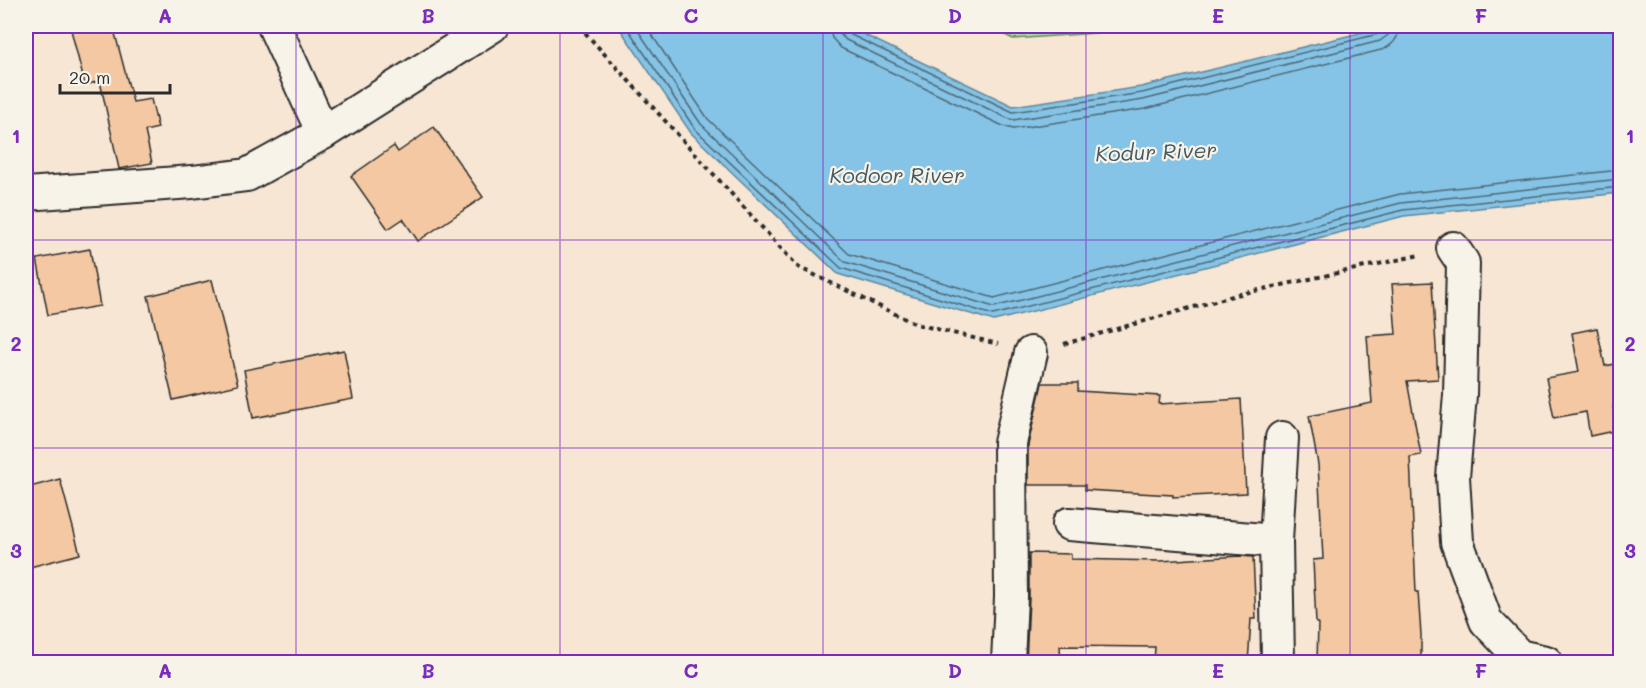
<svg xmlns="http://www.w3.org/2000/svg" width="1646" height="688" font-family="Mali,sans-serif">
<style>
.green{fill:#a9dd9f;stroke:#6a8465;stroke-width:1.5}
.water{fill:#85c4e6;stroke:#61879b;stroke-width:1.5}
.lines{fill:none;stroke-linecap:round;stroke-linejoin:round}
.shore{stroke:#4f6876;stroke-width:1.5}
.building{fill:#f3c8a2;stroke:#2b2b2b;stroke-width:1.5}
.street-casing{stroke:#2b2b2b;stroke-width:36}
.path{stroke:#2b2b2b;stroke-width:4;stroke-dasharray:4.5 4.5;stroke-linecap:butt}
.street{stroke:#f7f3e8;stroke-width:32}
.grid{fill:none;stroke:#7b2cbf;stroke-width:1.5;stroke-opacity:0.55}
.labels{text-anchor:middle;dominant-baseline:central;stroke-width:4.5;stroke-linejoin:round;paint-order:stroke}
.water-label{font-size:21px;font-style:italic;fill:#465963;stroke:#f7f3e8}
.neatline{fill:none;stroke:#7b2cbf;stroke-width:2}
.grid-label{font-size:20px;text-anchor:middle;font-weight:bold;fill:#7b2cbf}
</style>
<rect width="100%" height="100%" fill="#f6e6d3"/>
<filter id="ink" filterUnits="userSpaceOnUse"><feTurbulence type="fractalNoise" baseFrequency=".0167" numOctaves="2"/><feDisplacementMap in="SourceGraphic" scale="12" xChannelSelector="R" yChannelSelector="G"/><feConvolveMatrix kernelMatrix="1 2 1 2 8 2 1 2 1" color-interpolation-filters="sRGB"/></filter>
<g filter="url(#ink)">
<polygon class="green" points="987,26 1192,26 1013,39"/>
<polygon class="water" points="618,26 846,26 1013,106 1141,87 1388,26 1620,26 1620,193 1404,216 994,321 838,274 691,133"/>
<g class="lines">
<g class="shore">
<polyline points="626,26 695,129 841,268 993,315 1403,210 1620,187"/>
<polyline points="635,26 701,124 845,262 994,307 1401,203 1620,179"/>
<polyline points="646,26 708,119 849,254 994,298 1400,194 1620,170"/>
<path d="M829 26 832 38 841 48 1003 126 1013 129 1145 109 1381 50C1393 46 1399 38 1399 26"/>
<polyline points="838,26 840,34 846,40 1007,118 1013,120 1143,100 1380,41 1388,35 1390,26"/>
<polyline points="846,26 846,30 849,34 1013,112 1142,93 1378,34 1382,31 1383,26"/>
</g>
</g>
<g class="building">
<polygon points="70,26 113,26 133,102 151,99 158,128 145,131 152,163 119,169 100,81 85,85"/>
<polygon points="434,127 483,197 418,241 403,219 388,229 351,176 394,146 398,152"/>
<polygon points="90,249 100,306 48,315 37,259"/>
<polygon points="212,280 238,385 173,400 148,296"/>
<polygon points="1432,282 1438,379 1407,381 1421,455 1410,457 1416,592 1418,592 1421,635 1421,663 1317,663 1318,623 1316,623 1313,560 1323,559 1318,464 1309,416 1372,403 1367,336 1396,334 1392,284"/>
<polygon points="1597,328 1605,366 1620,363 1620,406 1613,407 1618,430 1590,436 1586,412 1554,418 1546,378 1579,372 1572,333"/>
<polygon points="344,350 353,399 253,418 244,370"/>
<polygon points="1042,383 1078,383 1078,391 1160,396 1159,404 1241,399 1246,493 1173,497 1173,495 1085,490 1085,485 1028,485 1028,445"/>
<polygon points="60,479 80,554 26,568 26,488"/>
<polygon points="1029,553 1071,554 1071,559 1160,561 1240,556 1253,557 1256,619 1251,619 1248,663 1154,663 1155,647 1060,646 1061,663 1026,663 1029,598"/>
</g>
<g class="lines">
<defs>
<g id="street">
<polyline points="274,26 323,133"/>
<polyline points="26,194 192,182 247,175 323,133 492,26"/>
<polyline points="1453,248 1463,263 1460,395 1453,477 1457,542 1486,621 1519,656 1546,662"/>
<polyline points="1069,524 1276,541"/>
<polyline points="1008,662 1011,597 1010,443 1031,353"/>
<polyline points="1278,662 1276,541 1282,438"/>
</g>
</defs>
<use href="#street" class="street-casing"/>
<g class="path">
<polyline points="579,26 798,267 916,324 998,344"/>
<polyline points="1064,344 1236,295 1420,255"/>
</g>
<use href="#street" class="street"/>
</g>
</g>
<path class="grid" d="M296 26V662M560 26V662M823 26V662M1086 26V662M1350 26V662M26 240H1620M26 448H1620"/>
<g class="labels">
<g class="water-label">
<text transform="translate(1156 151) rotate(-2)">Kodur River</text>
<text x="897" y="174">Kodoor River</text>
</g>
</g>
<rect width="1646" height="688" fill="none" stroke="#f7f3e8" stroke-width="66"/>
<path d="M60 84v9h110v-9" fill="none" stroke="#2b2b2b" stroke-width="3"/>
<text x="69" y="84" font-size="18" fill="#2b2b2b" stroke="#f7f3e8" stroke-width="4.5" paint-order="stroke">20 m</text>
<rect x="33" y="33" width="1580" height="622" class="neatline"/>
<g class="grid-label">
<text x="165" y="23">A</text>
<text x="428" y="23">B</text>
<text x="691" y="23">C</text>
<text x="955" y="23">D</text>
<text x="1218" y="23">E</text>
<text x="1481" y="23">F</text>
<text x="16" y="143">1</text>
<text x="1630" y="143">1</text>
<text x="16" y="351">2</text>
<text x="1630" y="351">2</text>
<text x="16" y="558">3</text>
<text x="1630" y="558">3</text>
<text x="165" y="678">A</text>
<text x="428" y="678">B</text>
<text x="691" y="678">C</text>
<text x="955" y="678">D</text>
<text x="1218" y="678">E</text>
<text x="1481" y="678">F</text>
</g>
</svg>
